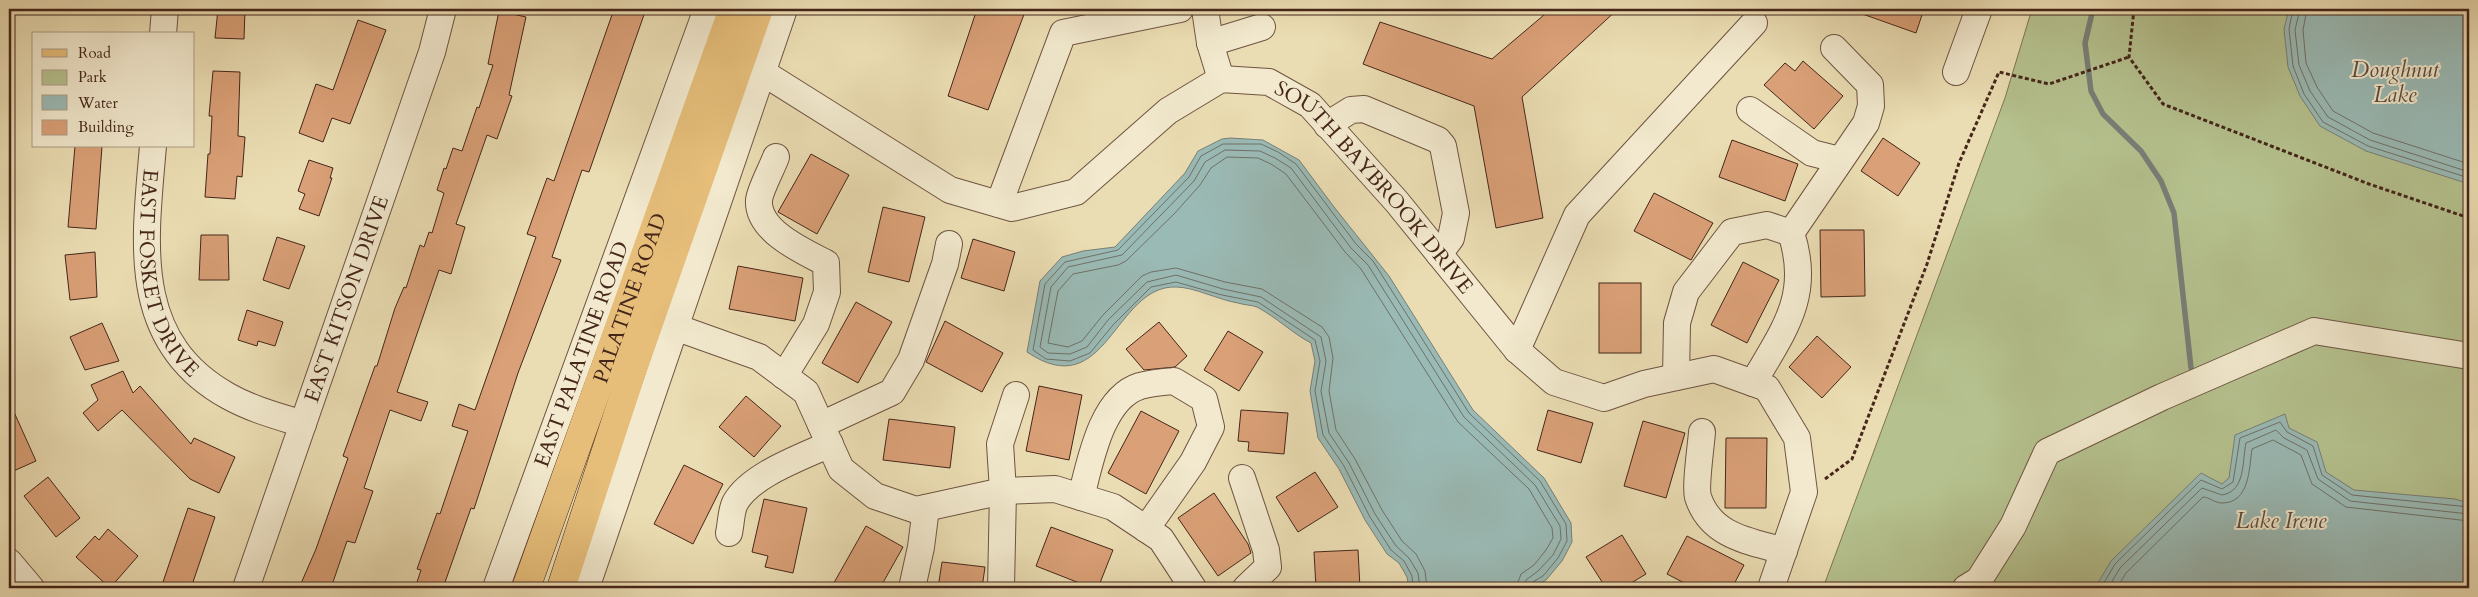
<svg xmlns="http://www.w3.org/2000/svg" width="2478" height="597" font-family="Cardo,serif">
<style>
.green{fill:#b5c28f;stroke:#7d7454}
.water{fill:#9abab5;stroke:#787f77}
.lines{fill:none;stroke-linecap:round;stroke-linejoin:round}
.shore{stroke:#707068;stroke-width:1}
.stream{stroke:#787f77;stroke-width:5.5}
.building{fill:#daa077;stroke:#45261a}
.minor-casing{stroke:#6e5440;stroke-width:28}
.major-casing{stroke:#45261a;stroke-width:29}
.path{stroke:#45261a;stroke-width:3;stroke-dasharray:4 2.5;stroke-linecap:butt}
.minor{stroke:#f2e9ce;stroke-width:26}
.major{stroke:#e6be7a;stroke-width:28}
.labels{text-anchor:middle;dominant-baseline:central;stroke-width:4;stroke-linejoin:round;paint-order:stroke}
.street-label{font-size:21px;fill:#45261a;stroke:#f2e9ce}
.water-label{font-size:22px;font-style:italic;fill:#5a4b41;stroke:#f2e9ce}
</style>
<rect width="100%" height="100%" fill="#ebddb3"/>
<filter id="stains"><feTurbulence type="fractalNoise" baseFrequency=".004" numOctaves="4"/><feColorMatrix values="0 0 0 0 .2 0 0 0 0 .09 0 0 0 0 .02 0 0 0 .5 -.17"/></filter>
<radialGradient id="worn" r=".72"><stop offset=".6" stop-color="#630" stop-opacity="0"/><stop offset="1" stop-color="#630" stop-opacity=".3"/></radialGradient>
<polygon class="green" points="2032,9 2469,9 2469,588 1823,588 2005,98"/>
<g class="water">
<polygon points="2289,9 2469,9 2469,184 2366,151 2320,126 2300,96 2288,67 2284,29"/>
<path d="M1230 138 1263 140 1299 160 1334 207 1389 276 1473 410 1544 478 1571 523 1572 542 1562 561 1546 580 1532 588H1409L1407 577 1399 563 1387 554 1365 520 1339 469 1318 438 1310 391 1315 361 1311 343C1292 333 1276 317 1257 307 1252 305 1244 305 1238 303 1219 300 1194 287 1176 287 1114 285 1107 406 1027 352L1040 281 1062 257 1083 251 1115 247 1185 173 1198 151 1222 139Z"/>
<polygon points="2285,414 2289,428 2317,442 2326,472 2354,490 2455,499 2469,503 2469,588 2095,588 2111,561 2201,473 2222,484 2229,478 2235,435"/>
</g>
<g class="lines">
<g class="shore">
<polyline points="2293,9 2289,29 2293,66 2304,94 2323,122 2368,146 2469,178"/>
<polyline points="2300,9 2295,30 2299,65 2310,91 2328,117 2370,140 2469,172"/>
<polyline points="2307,9 2303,30 2306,63 2317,87 2333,111 2373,133 2469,164"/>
<polyline points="1413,588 1412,576 1404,561 1391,550 1370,517 1344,466 1323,435 1315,391 1320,361 1315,340 1258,302 1222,295 1176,282 1151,287 1113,325 1090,353 1070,361 1046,359 1033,350 1045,284 1065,262 1118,250 1189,177 1201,156 1223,144 1261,144 1278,152 1296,164 1356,244 1373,261 1469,413 1540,481 1566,524 1567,541 1558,558 1543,576 1531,583 1530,588"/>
<polyline points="1420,588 1418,573 1409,558 1396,546 1375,514 1349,463 1329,433 1321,391 1326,361 1321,337 1261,297 1223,289 1176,275 1147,282 1108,320 1087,347 1070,354 1048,353 1040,347 1051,287 1068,267 1122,255 1194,181 1205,162 1225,150 1260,151 1275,158 1291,168 1351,248 1368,265 1464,417 1535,485 1560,526 1561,539 1553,555 1538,571 1526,580 1524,588"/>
<polyline points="1427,588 1425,571 1416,554 1402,541 1382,510 1355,459 1336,430 1329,391 1333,358 1329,337 1322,327 1262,289 1225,282 1176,268 1151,272 1142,276 1103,315 1082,341 1068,347 1048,343 1058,291 1073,274 1118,265 1126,261 1175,213 1200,185 1211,168 1227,157 1258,158 1271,164 1286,174 1345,252 1361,269 1458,422 1529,489 1552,528 1553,538 1546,550 1534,565 1521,574 1516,588"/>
<polyline points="2101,588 2115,564 2201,480 2222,489 2233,482 2240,438 2280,422 2287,432 2313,446 2322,475 2352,495 2469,507"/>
<path d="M2108 588 2120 568 2202 488 2222 495C2246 491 2242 461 2246 443L2276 430 2284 438 2307 450 2318 479 2350 501 2469 514"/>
<path d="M2117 588 2126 573 2203 497C2209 497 2215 503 2222 503 2250 503 2249 468 2252 449L2273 440 2301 455 2312 484 2346 507 2469 521"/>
</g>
<polyline class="stream" points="2093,9 2085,43 2091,91 2103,114 2141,151 2161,181 2174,213 2191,368"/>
</g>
<g class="building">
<polygon points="218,9 245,9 244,39 215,38"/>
<polygon points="614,9 646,9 589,172 582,170 552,257 561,260 518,373 474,509 471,508 443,588 415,588 421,570 417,569 437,513 440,514 468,431 452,426 459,404 475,410 536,237 527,234 547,178 554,181"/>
<polygon points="977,9 1026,9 988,110 948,96"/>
<polygon points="1551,9 1618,9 1522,97 1543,218 1496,228 1474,106 1363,64 1380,22 1492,59"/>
<polygon points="1855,9 1924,9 1916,33 1854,11"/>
<polygon points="499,11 526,17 509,95 512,96 497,139 487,135 456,224 465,227 451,274 439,270 397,392 428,402 421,421 390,410 364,488 373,491 355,543 347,541 331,588 299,588 316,549 348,458 343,456 375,366 377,366 395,308 404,287 406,288 420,245 424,247 429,232 432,233 444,193 437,190 444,168 446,169 453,148 462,151 477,107 479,108 493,65 488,64"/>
<polygon points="358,20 386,30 350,124 332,118 323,142 299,133 316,84 333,90"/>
<polygon points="1803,61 1843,96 1814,129 1764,85 1785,63 1795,71"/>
<polygon points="213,71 240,72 238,136 245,137 242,177 237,176 235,199 205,197 208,154 210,154 212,116 209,116"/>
<polygon points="1883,138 1920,163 1898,196 1861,171"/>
<polygon points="1732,140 1798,164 1785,201 1719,177"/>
<polygon points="75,146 102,146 96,229 68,227"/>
<polygon points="811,154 849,175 817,234 778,212"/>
<polygon points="309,160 333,168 330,178 332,178 319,216 299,209 305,194 298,191"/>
<polygon points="1654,193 1713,223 1691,260 1634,231"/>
<polygon points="883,207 925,217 909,282 868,272"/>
<polygon points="1820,230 1864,230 1865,296 1821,297"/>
<polygon points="201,235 228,235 229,280 199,280"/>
<polygon points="277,237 305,246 289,289 263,280"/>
<polygon points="973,239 1015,252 1004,291 961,278"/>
<polygon points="95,252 97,297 70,300 65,255"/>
<polygon points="1743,262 1779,280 1747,343 1711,325"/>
<polygon points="738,266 803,278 795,321 729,309"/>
<rect x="1599" y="283" width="42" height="70"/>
<polygon points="856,302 892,322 858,383 822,363"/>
<polygon points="247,310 283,322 275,346 258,341 257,346 238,340"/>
<polygon points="945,321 1003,353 982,392 926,362"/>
<polygon points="1159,322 1187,356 1175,367 1144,370 1126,349"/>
<polygon points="102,323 119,361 85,370 70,337"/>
<polygon points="1228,331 1263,352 1239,391 1204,370"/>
<polygon points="1817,336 1851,367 1822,398 1789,367"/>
<polygon points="123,371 133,393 140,386 191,444 194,438 235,457 219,493 190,479 122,410 98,431 83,413 98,400 91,385"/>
<polygon points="1039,386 1082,395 1069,460 1026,451"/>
<polygon points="746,396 781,426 754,457 719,427"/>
<polygon points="9,401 36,461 9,473"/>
<polygon points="1241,410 1288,413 1284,454 1248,451 1249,442 1238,441"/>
<polygon points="1548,410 1593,423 1581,463 1537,450"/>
<polygon points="1141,411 1179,431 1146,494 1108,473"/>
<polygon points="889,419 955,427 950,468 883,460"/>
<polygon points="1643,421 1685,433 1666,498 1624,486"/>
<polygon points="1726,438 1767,438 1766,508 1725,508"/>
<polygon points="684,465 723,484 693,544 654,524"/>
<polygon points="1315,472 1338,507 1298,532 1276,497"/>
<polygon points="48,477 80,518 56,537 24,496"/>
<polygon points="1214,493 1248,544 1251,553 1218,576 1178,518"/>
<polygon points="764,499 807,508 793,573 765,567 768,556 752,552"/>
<polygon points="188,508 215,517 191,588 161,588"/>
<polygon points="866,526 903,547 880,588 831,588"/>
<polygon points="1051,527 1113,550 1098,588 1092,588 1036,566"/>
<polygon points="108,529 138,556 110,588 76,557 95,536 99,540"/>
<polygon points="1622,535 1646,574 1623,588 1606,588 1586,557"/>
<polygon points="1687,536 1744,565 1732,588 1694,588 1667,574"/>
<polygon points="1358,550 1360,588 1316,588 1314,552"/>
<polygon points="942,562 985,567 982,588 938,588"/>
</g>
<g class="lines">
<defs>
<g id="minor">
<polyline points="1205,9 1210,43 1221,79"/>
<polyline points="163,34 165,9"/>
<polyline points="1210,43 1262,27"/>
<path id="s1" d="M762 72 950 190 1012 208 1076 192 1168 111 1221 79 1269 82 1310 105 1397 202 1517 350 1554 382 1604 398 1644 384 1714 369 1767 388 1797 438 1804 492 1771 588"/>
<polyline points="1956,72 1979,9"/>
<polyline points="1750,110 1812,153 1840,160"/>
<polyline points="1327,125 1351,110 1364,109 1438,140 1443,146 1456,213 1451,238 1439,254"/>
<path id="s2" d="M153 146C145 241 129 341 228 396 251 409 277 416 303 424"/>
<path d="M776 157C772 168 760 190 759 200 757 231 803 251 826 263L827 292 816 324 784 376"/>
<polyline points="999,204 1063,33 1180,9"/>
<polyline points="1791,233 1866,123 1871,106 1870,85 1834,48"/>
<polyline points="675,327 759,357 806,392 841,469 875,496 916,510 1003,491 1055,489 1113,507 1161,539 1193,588"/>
<polyline points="1517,350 1577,215 1754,23"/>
<path d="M1676 377 1677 323 1686 292 1732 232 1767 225 1791 233C1812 296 1783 331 1753 383"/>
<polyline points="821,425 892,392 911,360 945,264 949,244"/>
<path d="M1702 432C1701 446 1695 486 1698 497 1711 537 1750 541 1784 551"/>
<polyline points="1242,478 1266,550 1268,567 1246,588"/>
<path d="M1081 497C1090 463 1101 398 1140 386 1151 383 1163 382 1174 381L1204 399 1211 427 1193 462 1146 529"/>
<path d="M729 533C731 524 731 511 735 503 750 475 802 457 830 444"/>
<polyline points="9,562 31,588"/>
<path id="s3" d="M246 588 432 52 443 9"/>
<path id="s4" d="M496 588 707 9"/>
<polyline points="586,588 784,9"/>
<polyline points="912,588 921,547 926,508"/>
<polyline points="1001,588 1003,491 1000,444 1016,395"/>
<polyline points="1966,588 1979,580 2013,526 2047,452 2162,397 2314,331 2469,356"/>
</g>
<g id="major">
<path id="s5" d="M526 588 733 9"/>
<polyline points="561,588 631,374 759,9"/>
</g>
</defs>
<use href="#minor" class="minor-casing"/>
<use href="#major" class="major-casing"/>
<g class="path">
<polyline points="2134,9 2129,57 2163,104 2369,184 2469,218"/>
<polyline points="1825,479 1852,459 1927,264 1959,163 1999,72 2049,84 2129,57"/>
</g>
<use href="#minor" class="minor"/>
<use href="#major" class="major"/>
</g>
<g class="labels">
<g class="street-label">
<text stroke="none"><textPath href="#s1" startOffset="735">SOUTH BAYBROOK DRIVE</textPath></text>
<text stroke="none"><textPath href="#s2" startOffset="132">EAST FOSKET DRIVE</textPath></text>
<text stroke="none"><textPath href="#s3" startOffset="306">EAST KITSON DRIVE</textPath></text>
<text stroke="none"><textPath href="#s5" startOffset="308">PALATINE ROAD</textPath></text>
<text stroke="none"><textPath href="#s4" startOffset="249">EAST PALATINE ROAD</textPath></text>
</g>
<g class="water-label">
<text x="2395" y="70">Doughnut<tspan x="2395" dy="25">Lake</tspan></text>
<text x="2281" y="521">Lake Irene</text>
</g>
</g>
<rect width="2478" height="597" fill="none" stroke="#ebddb3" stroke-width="30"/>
<rect x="10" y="10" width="2458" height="577" fill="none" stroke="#45261a" stroke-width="2.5"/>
<rect x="15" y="15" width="2448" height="567" fill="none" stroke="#45261a"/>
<rect x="32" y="32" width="162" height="115" fill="#f2e9ce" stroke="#ad9b86"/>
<rect x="42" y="49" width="25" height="8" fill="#e6be7a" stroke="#ad9b86"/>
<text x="78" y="58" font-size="15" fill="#45261a">Road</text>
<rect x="42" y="70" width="25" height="15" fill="#b5c28f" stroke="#ad9b86"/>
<text x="78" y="82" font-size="15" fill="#45261a">Park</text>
<rect x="42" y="95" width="25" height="15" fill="#9abab5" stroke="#ad9b86"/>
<text x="78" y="108" font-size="15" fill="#45261a">Water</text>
<rect x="42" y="120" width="25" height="15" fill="#daa077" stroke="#ad9b86"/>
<text x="78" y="132" font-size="15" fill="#45261a">Building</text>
<rect width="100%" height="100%" filter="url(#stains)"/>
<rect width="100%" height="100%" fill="url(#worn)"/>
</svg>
